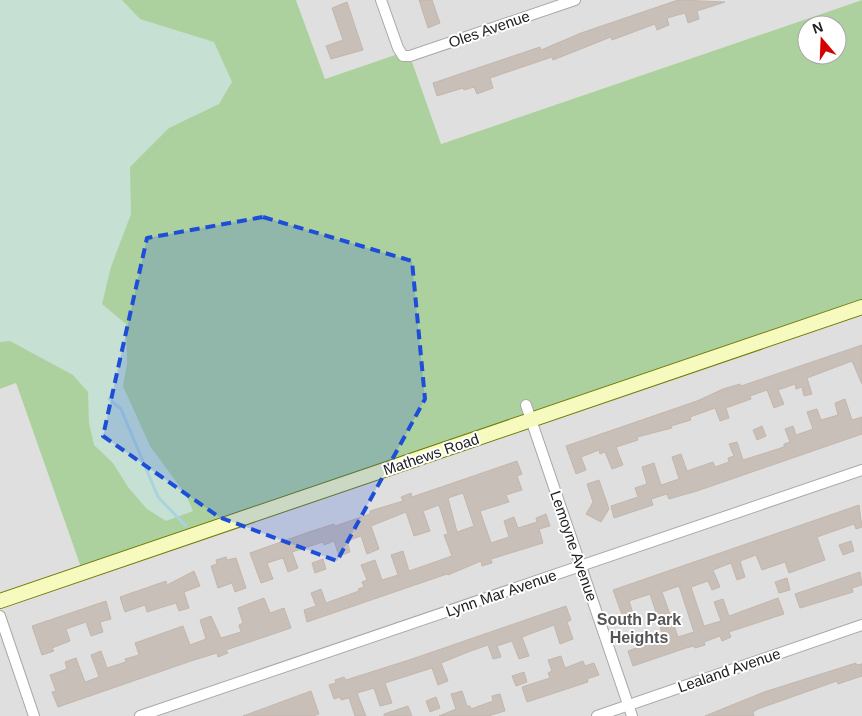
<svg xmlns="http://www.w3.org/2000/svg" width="862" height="716" font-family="Arial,sans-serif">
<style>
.residential{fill:#e0dfdf}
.forest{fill:#add19e;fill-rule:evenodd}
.wetland{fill:#c6e0d4}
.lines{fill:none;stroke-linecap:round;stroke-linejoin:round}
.stream{stroke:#aad3df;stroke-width:3}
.building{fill:#c7bfb8;stroke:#c4b6ab;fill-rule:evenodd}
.street-casing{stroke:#a9a9a9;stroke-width:12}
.secondary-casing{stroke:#707d05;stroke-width:16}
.street{stroke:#fff;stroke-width:10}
.secondary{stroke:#f7fabf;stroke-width:14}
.marked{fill:#1d4ed8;fill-opacity:0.2;stroke:#1d4ed8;stroke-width:4;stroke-dasharray:10 6;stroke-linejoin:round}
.labels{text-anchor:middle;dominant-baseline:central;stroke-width:4;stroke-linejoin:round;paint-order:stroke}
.street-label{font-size:15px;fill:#222;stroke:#fff}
.neighbourhood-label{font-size:16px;font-weight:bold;fill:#555;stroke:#fff}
</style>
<rect width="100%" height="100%" fill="#f2efe9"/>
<g class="residential">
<polygon points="296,0 862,0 441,144 410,56 401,54 325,79"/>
<polygon points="862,307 862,716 0,716 0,389 16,383 83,572"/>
</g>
<path class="forest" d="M0 0H296L325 79 401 53 410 56 441 144 862 0V307L83 573 16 383 0 389ZM807 25H837V55H807Z"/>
<polygon class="wetland" points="0,0 122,0 140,19 214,42 232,82 219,104 169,128 130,167 131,214 111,267 102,304 126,324 127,364 123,386 150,446 186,495 193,511 166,521 147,509 128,487 113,463 94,445 89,423 88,392 73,375 10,341 0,342"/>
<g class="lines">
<polyline class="stream" points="109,399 121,409 158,497 186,526"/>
</g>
<g class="building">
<polygon points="419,0 432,0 440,23 428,28"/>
<polygon points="678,0 725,2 697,11 699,19 688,23 685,13 667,18 669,25 657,30 655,24 612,40 611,37 553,60 552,57 490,78 493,88 477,94 474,87 464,90 463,88 437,96 433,83 540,47 541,50 581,33"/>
<polygon points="347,2 363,50 331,59 326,46 343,40 332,8"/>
<polygon points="862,345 862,384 852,361 807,378 812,394 804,396 802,387 796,389 795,384 778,390 784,404 774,408 767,390 750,396 751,399 726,408 729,418 720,421 715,408 690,417 691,420 671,426 672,428 637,437 638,440 616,447 623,465 612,469 605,452 600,454 599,450 581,457 586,470 576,474 566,446 697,401 723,389 740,384 741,386"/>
<polygon points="845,399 852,420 862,417 862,434 697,491 669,499 667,494 651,499 653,505 614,518 611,506 638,497 635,488 647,484 642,467 654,463 661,485 679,479 672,457 681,454 687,471 713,462 715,467 729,462 728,458 734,456 729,444 737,442 743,460 784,447 784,444 790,442 785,429 793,426 796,435 813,429 807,412 817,409 821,420 838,415 835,403"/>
<polygon points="762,426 766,436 757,440 753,430"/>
<path d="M517 461 522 474 517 476 522 490 506 495 509 502 480 511 491 543 509 537 504 521 514 517 518 528 537 522 536 518 546 514 550 526 539 529 543 543 491 559 492 563 482 566 481 561 448 575 447 574 307 622 304 610 316 606 311 593 321 589 326 603 359 591 358 589 364 587 362 582 367 580 361 565 375 560 382 580 398 575 391 555 403 551 409 571 452 556 444 535 448 534 439 505 423 511 430 531 414 536 406 512 371 526 379 549 367 554 361 536 347 541 350 552 339 556 334 541 324 545 323 542 292 552 298 568 288 572 283 558 267 563 273 579 261 583 250 553 309 532 334 524 335 526 370 514V511L403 501 401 497 411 493 412 497ZM463 493 474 526 457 532 448 498Z"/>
<polygon points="599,480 609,509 601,522 586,514 593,502 587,484"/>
<path d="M859 505 862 527 856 529 854 524 817 537 825 560 789 573 785 562 762 570 756 555 740 561 745 577 737 580 731 563 713 570 720 587 712 590 708 581 691 587 704 626 721 621 714 602 723 599 729 616 778 598 784 614 729 632 731 637 722 641 720 636 704 642 705 645 695 648 694 646 686 648 633 666 628 651 663 638 659 621 650 594 629 601 634 616 624 620 613 590ZM679 586 694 632 678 637 662 592Z"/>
<polygon points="851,541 854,551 843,555 839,545"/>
<polygon points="226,557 227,560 236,558 246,588 235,592 232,583 218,588 211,566 217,564 216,560"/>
<polygon points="323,559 326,569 315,573 312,563"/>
<polygon points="194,571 200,586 184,592 189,608 179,611 176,603 147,612 145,605 125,612 120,597 166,581 167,585"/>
<polygon points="860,572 862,585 852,588 853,592 800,608 795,594"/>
<polygon points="787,578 790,590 779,593 775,582"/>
<polygon points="264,598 270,613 284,608 291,628 226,650 228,653 218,657 217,653 191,661 58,707 52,692 56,691 50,675 67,669 65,662 76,658 85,682 99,677 91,655 101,651 107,668 126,662 125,659 139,655 135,643 183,626 190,645 206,639 200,620 211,616 221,638 241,632 239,625 243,623 238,608"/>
<polygon points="106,601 111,619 100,622 103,632 91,636 86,622 66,629 70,641 52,648 54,651 42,655 32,626"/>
<polygon points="566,606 571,620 567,622 573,639 560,644 554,625 522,637 529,656 519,659 512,641 497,646 501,657 493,659 488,645 468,652 441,663 448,681 438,685 432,668 385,683 392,703 380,706 374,688 357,693 366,716 355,716 349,698 341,700 340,697 334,699 329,685 336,683 335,680 344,677 346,680 412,659"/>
<polygon points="561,656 565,668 583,661 585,666 594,663 599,675 587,679 588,682 527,702 522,687 550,678 548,673 552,671 548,660"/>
<polygon points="856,663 856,665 862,664 862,676 838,684 837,681 758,709 753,712 754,716 705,716 764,692"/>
<polygon points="524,672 527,682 516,686 512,676"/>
<polygon points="311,691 319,714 313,716 243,716"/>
<polygon points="462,691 467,706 470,706 471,709 493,701 492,696 500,694 505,711 488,716 439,716 456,709 451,694"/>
<polygon points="436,697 440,708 430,712 426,701"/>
<polygon points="408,706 412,716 384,716 384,714"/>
</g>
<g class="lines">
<defs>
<g id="street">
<polyline points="381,0 398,48 403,56 410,56 575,0"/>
<polyline points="526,405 632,716"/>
<polyline points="0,616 34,716"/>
<polyline points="140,716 862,470"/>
<polyline points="597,716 862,625"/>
</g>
<polyline id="secondary" points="0,601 862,307"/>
</defs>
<use href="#street" class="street-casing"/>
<use href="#secondary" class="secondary-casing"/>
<use href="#street" class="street"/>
<use href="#secondary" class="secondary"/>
</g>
<path class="marked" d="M263 217 412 261 425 399 337 561 219 517 103 436 147 238Z"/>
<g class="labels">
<g class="street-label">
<text transform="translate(489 29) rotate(-19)">Oles Avenue</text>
<text transform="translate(431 454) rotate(-19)">Mathews Road</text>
<text transform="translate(574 546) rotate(71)">Lemoyne Avenue</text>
<text transform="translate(501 593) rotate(-19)">Lynn Mar Avenue</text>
<text transform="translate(729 670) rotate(-19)">Lealand Avenue</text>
</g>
<g class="neighbourhood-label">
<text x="639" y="619">South Park<tspan x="639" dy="18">Heights</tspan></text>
</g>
</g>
<g transform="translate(822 40) rotate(341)"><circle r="24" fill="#ffffff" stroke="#a7a7a7"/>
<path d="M0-4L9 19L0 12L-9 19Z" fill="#d40000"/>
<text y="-8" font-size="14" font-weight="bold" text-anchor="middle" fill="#222222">N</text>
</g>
</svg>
